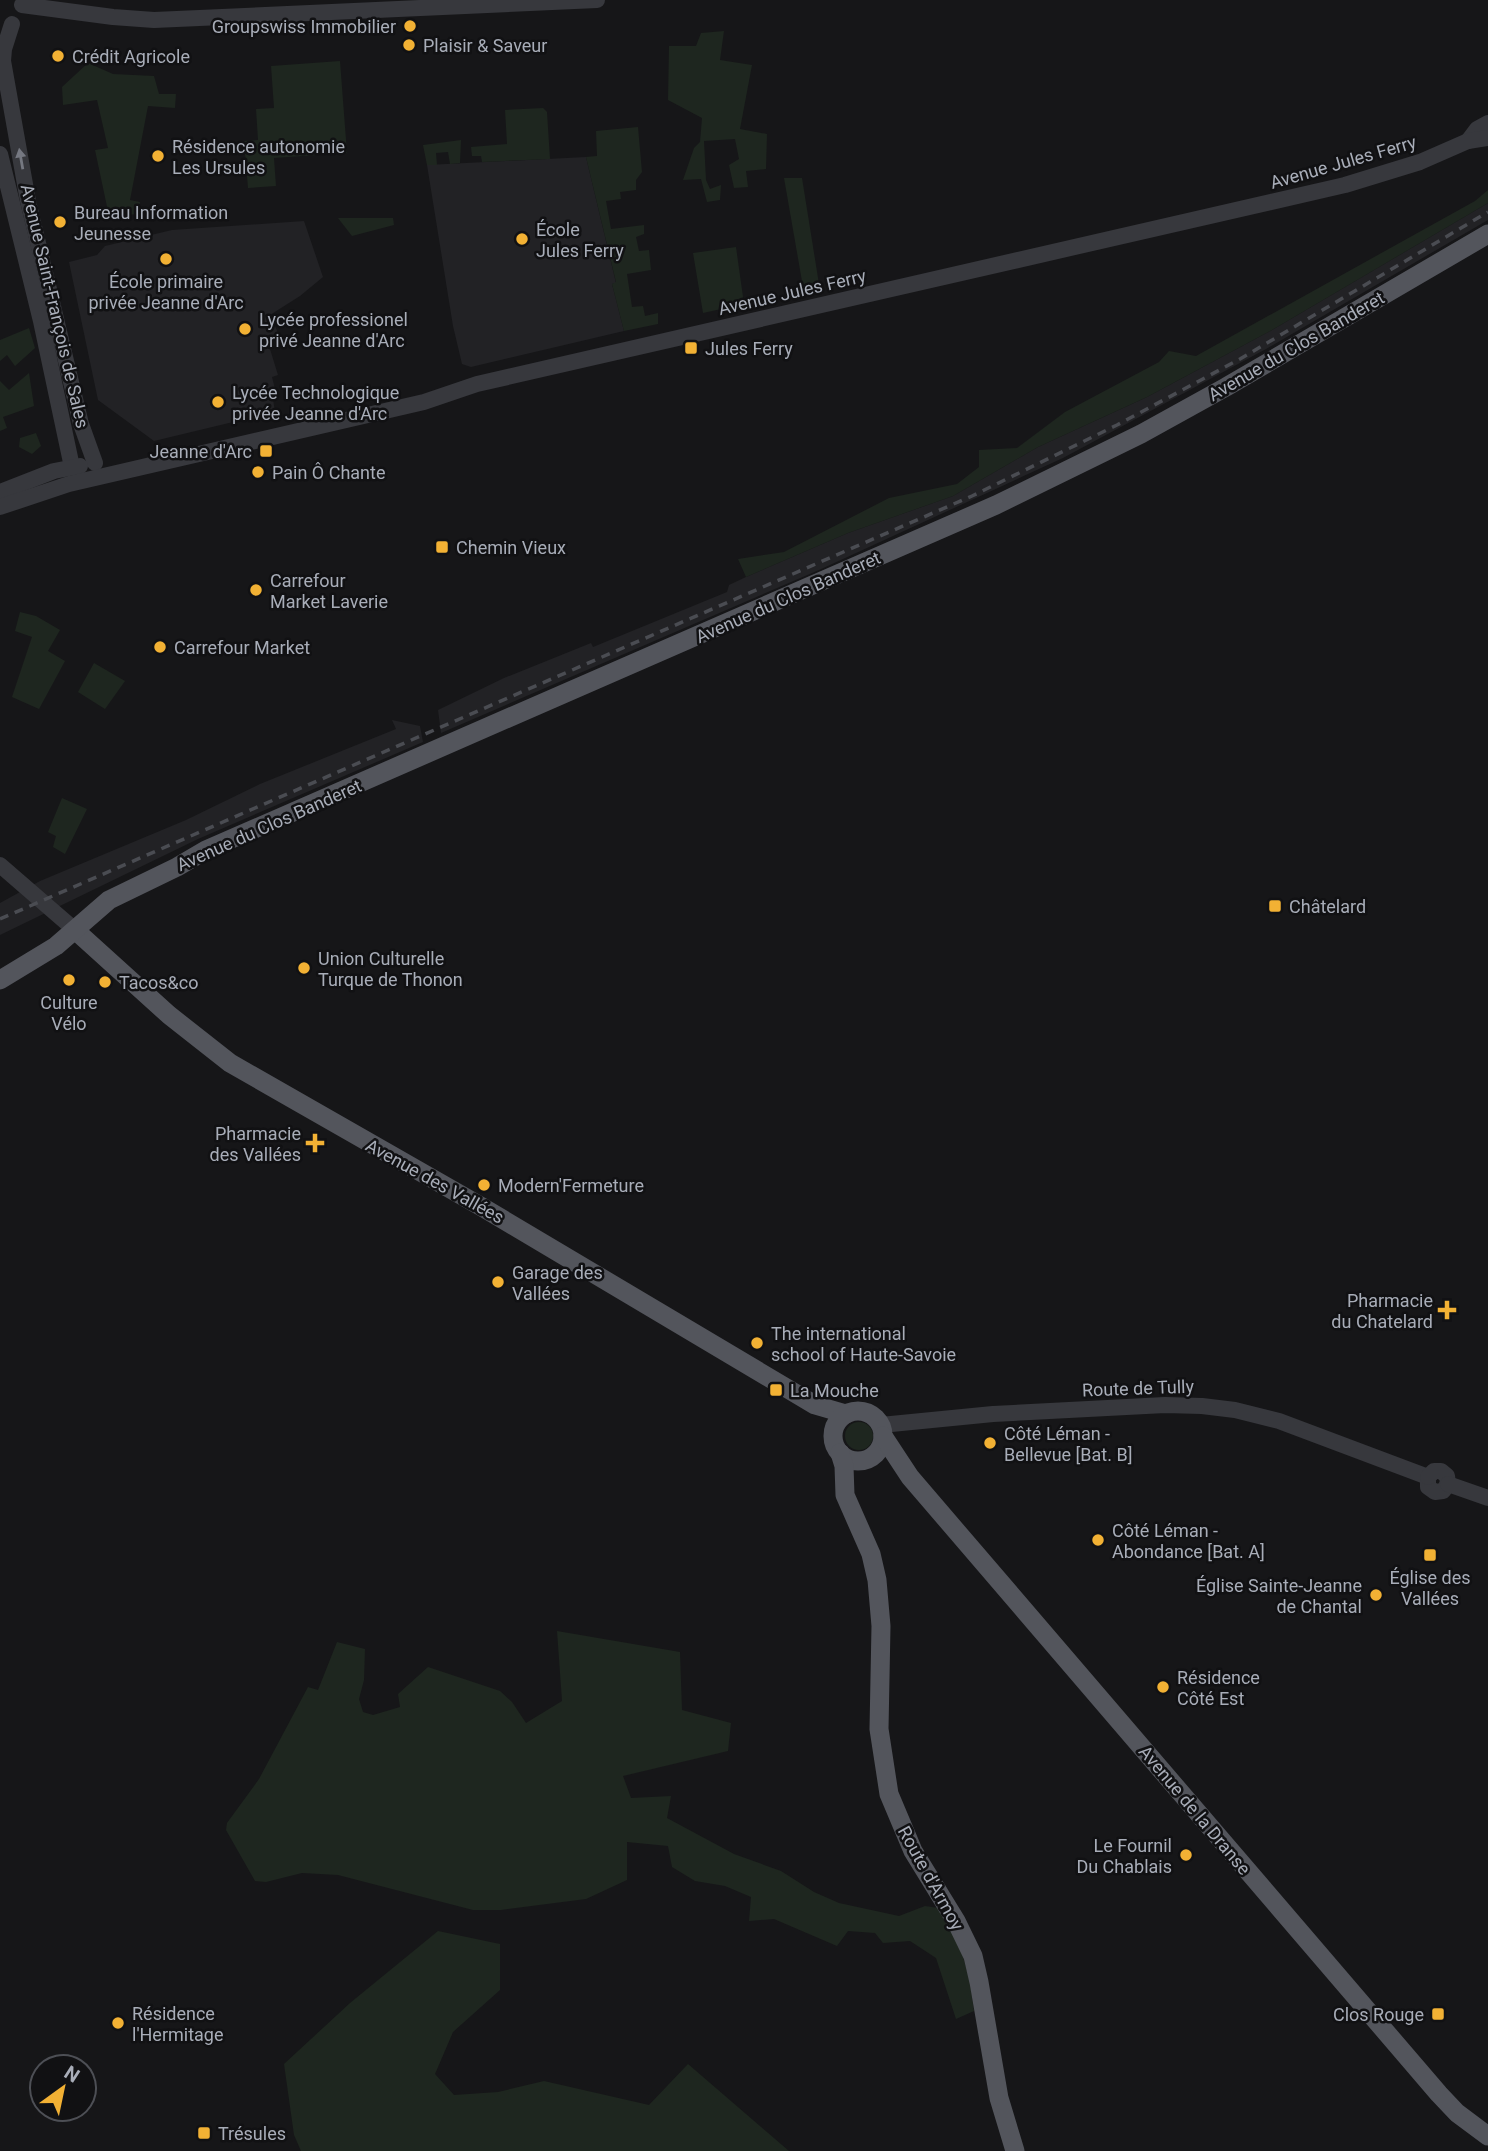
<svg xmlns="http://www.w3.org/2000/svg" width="1488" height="2151" font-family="Roboto,sans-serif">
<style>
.built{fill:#222225}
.green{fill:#1e261f}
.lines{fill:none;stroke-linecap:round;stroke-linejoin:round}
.minor{stroke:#37383d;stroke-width:16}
.major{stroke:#53555c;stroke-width:19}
.rail{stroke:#4a4c52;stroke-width:3.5;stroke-dasharray:9 7;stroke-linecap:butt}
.oneway{fill:#757881}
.poi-dot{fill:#f2b134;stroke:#111113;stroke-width:2.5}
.labels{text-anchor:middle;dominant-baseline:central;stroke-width:5;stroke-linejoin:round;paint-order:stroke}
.poi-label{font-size:18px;fill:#a8adb8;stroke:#111113;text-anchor:start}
.street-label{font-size:18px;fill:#a8adb8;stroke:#111113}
</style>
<rect width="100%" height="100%" fill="#161618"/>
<g class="built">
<polygon points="586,157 616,283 612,284 624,331 471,367 462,364 453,326 427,165"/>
<polygon points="1488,203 1488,220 1266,349 1063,458 819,570 441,733 438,710 504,678 591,643 593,647 727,592 729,585 746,577 848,533 953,496 1038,447 1147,397 1272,330"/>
<polygon points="304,221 323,277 300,296 270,315 282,342 270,349 278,375 272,377 277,397 273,399 275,412 154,441 98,400 69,262 97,255 105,246 172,230"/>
<polygon points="392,720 420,726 423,742 198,839 0,935 0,903 40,881 186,820 260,784 396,729"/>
</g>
<g class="green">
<polygon points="724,31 720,60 752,65 740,129 767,134 766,169 746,171 748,187 734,188 729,165 739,159 735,139 704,141 706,180 710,189 721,185 720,200 707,202 701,179 683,180 694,148 700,142 702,118 668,100 669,46 696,46 701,33"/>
<polygon points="340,61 347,153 274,158 276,186 248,188 244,141 258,140 256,109 274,108 271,66"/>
<polygon points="88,63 113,74 154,76 159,94 176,94 175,108 148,106 130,200 140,202 139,214 109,216 95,150 108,148 97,100 63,105 62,87"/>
<polygon points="543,108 547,112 550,159 482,162 481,156 472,156 471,147 507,144 505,110"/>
<polygon points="638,127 642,172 636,180 636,190 620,192 621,199 606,201 611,229 644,225 644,234 636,237 639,251 649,250 651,270 627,274 632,307 643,306 645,316 658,313 658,324 624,331 612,284 616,282 586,157 597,156 596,131"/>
<polygon points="461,140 460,163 450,164 448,152 436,153 437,165 427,165 423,145"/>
<polygon points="784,178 802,178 819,284 803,287"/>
<polygon points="1488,190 1488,203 1272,330 1147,397 1038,447 953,496 848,533 746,577 738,559 784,552 889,498 957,484 979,467 979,450 1017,448 1065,412 1159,362 1169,351 1196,356 1475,201"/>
<polygon points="338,218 393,218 394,225 352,236"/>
<polygon points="736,247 744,304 703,313 693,253"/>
<polygon points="29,328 35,348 15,366 7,355 0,361 0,340"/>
<polygon points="29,373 34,406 3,417 7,428 0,431 0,381 9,390"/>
<polygon points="36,433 41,446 32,454 19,447 20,438"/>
<polygon points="20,612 36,616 60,630 48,651 65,661 39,709 12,697 32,637 15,631"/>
<polygon points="94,663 125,681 105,709 78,692"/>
<polygon points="62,798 87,809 65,854 53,847 56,836 48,832"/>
<circle cx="859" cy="1436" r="14"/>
<polygon points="557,1631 680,1652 682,1710 731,1723 728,1751 623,1776 631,1798 671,1796 667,1818 734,1854 781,1871 814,1892 839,1903 899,1916 925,1906 939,1908 961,1949 970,1982 974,2011 956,2019 936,1958 910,1941 883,1943 875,1933 848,1931 837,1946 774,1919 749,1921 751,1897 725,1886 695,1881 672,1867 668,1846 627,1842 627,1880 586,1899 501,1910 473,1910 338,1875 302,1873 266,1882 255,1881 226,1830 227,1823 259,1779 308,1687 318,1690 337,1642 365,1649 364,1680 359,1699 363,1712 373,1715 400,1707 398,1694 428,1667 500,1691 512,1702 526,1723 562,1701"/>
<polygon points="438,1931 500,1944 500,1990 453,2032 435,2074 454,2095 498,2092 544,2081 649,2105 688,2064 789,2151 301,2151 294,2135 284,2064 350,2003"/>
</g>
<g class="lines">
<g class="minor">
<polyline points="22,5 113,17 154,20 597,0"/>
<polyline points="12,24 4,49 3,61 28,201 81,424 95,463"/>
<polyline points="1468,141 1477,129 1488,123"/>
<polyline points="0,154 41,321 72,467"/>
<polyline points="0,492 54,471 80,466"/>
<polyline points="0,507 69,484 424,402 477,384 1345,185 1420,162 1468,141 1488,138"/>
<polyline points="0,865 75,930"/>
<polyline points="881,1425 993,1414 1165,1405 1202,1406 1235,1410 1279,1421 1428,1477"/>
<polyline points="1428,1477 1428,1487 1435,1492 1443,1491 1448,1484"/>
<polyline points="1428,1477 1434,1471 1441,1471 1447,1476 1448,1484"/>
<polyline points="1448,1484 1488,1498"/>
</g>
<g class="major">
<polyline points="75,930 169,1015 230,1063 482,1207 815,1405 846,1414"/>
<polyline points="0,980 56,946 109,900 177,867 206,850 996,505 1141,434 1226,387 1488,234"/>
<circle cx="858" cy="1436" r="25"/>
<polyline points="883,1436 910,1477 1439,2094 1457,2113 1488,2136"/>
<polyline points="840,1453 844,1466 845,1495 871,1554 877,1580 881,1626 879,1729 889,1794 913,1851 956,1921 973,1956 979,1982 999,2098 1015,2151"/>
</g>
<polyline class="rail" points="0,919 972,496 1117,425 1240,359 1488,212"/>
</g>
<defs><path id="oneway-solid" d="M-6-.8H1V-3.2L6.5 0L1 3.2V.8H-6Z" transform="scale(1.75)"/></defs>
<use class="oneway" href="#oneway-solid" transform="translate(21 159) rotate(-100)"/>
<g class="poi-dot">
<circle cx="410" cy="26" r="7"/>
<circle cx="409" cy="45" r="7"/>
<circle cx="58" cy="56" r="7"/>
<circle cx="158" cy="156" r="7"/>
<circle cx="60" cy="222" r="7"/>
<circle cx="522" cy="239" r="7"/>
<circle cx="166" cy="259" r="7"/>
<circle cx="245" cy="329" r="7"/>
<rect x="684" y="341" width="14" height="14" rx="3.5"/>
<circle cx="218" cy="402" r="7"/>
<rect x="259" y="444" width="14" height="14" rx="3.5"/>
<circle cx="258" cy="472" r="7"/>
<rect x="435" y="540" width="14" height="14" rx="3.5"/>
<circle cx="256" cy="590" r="7"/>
<circle cx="160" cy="647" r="7"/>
<rect x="1268" y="899" width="14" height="14" rx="3.5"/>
<circle cx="304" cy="968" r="7"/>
<circle cx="69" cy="980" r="7"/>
<circle cx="105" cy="982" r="7"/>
<path d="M311.5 1132.5h7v7h7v7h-7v7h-7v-7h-7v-7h7z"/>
<circle cx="484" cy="1185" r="7"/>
<circle cx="498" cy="1282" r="7"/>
<path d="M1443.5 1299.5h7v7h7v7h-7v7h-7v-7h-7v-7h7z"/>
<circle cx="757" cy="1343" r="7"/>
<rect x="769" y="1383" width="14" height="14" rx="3.5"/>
<circle cx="990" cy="1443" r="7"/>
<circle cx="1098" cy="1540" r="7"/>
<rect x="1423" y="1548" width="14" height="14" rx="3.5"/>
<circle cx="1376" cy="1595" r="7"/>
<circle cx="1163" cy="1687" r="7"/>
<circle cx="1186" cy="1855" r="7"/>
<rect x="1431" y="2007" width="14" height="14" rx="3.5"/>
<circle cx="118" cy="2023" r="7"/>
<rect x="197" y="2126" width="14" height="14" rx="3.5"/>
</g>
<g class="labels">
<g class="poi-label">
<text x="396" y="26" text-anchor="end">Groupswiss Immobilier</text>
<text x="423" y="45">Plaisir &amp; Saveur</text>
<text x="72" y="56">Crédit Agricole</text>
<text x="172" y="146">Résidence autonomie<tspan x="172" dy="21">Les Ursules</tspan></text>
<text x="74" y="212">Bureau Information<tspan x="74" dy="21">Jeunesse</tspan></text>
<text x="536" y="229">École<tspan x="536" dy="21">Jules Ferry</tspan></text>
<text x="166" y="281" text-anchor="middle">École primaire<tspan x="166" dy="21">privée Jeanne d'Arc</tspan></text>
<text x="259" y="319">Lycée professionel<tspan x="259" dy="21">privé Jeanne d'Arc</tspan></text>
<text x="705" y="348">Jules Ferry</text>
<text x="232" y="392">Lycée Technologique<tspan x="232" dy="21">privée Jeanne d'Arc</tspan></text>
<text x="252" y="451" text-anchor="end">Jeanne d'Arc</text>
<text x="272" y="472">Pain Ô Chante</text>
<text x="456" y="547">Chemin Vieux</text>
<text x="270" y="580">Carrefour<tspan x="270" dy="21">Market Laverie</tspan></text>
<text x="174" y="647">Carrefour Market</text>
<text x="1289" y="906">Châtelard</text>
<text x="318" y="958">Union Culturelle<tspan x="318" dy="21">Turque de Thonon</tspan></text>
<text x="119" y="982">Tacos&amp;co</text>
<text x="69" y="1002" text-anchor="middle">Culture<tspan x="69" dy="21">Vélo</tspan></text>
<text x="301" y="1133" text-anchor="end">Pharmacie<tspan x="301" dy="21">des Vallées</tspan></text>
<text x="498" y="1185">Modern'Fermeture</text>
<text x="512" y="1272">Garage des<tspan x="512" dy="21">Vallées</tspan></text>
<text x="1433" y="1300" text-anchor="end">Pharmacie<tspan x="1433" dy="21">du Chatelard</tspan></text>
<text x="771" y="1333">The international<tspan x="771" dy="21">school of Haute-Savoie</tspan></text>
<text x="790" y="1390">La Mouche</text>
<text x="1004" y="1433">Côté Léman -<tspan x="1004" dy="21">Bellevue [Bat. B]</tspan></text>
<text x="1112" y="1530">Côté Léman -<tspan x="1112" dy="21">Abondance [Bat. A]</tspan></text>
<text x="1430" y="1577" text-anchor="middle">Église des<tspan x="1430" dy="21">Vallées</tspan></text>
<text x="1362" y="1585" text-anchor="end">Église Sainte-Jeanne<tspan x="1362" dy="21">de Chantal</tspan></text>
<text x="1177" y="1677">Résidence<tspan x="1177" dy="21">Côté Est</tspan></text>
<text x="1172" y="1845" text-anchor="end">Le Fournil<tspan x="1172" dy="21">Du Chablais</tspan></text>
<text x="132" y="2013">Résidence<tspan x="132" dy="21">l'Hermitage</tspan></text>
<text x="1424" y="2014" text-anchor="end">Clos Rouge</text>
<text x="218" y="2133">Trésules</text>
</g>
<g class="street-label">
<text transform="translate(1343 162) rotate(-16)">Avenue Jules Ferry</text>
<text transform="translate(792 292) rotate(-13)">Avenue Jules Ferry</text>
<text transform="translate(55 306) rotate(77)">Avenue Saint-François de Sales</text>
<text transform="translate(1296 346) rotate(-30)">Avenue du Clos Banderet</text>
<text transform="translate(788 597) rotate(-24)">Avenue du Clos Banderet</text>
<text transform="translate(269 825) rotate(-24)">Avenue du Clos Banderet</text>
<text transform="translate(435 1181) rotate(29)">Avenue des Vallées</text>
<text transform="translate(1138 1388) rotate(-2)">Route de Tully</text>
<text transform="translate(1195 1810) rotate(50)">Avenue de la Dranse</text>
<text transform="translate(931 1878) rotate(61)">Route d'Armoy</text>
</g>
</g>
<g transform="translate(63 2088) rotate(33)"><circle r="33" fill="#111113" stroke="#4d4f55" stroke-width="2"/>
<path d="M0-5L12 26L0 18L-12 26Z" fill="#f2b134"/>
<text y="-10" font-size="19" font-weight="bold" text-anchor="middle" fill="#a8adb8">N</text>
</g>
</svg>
